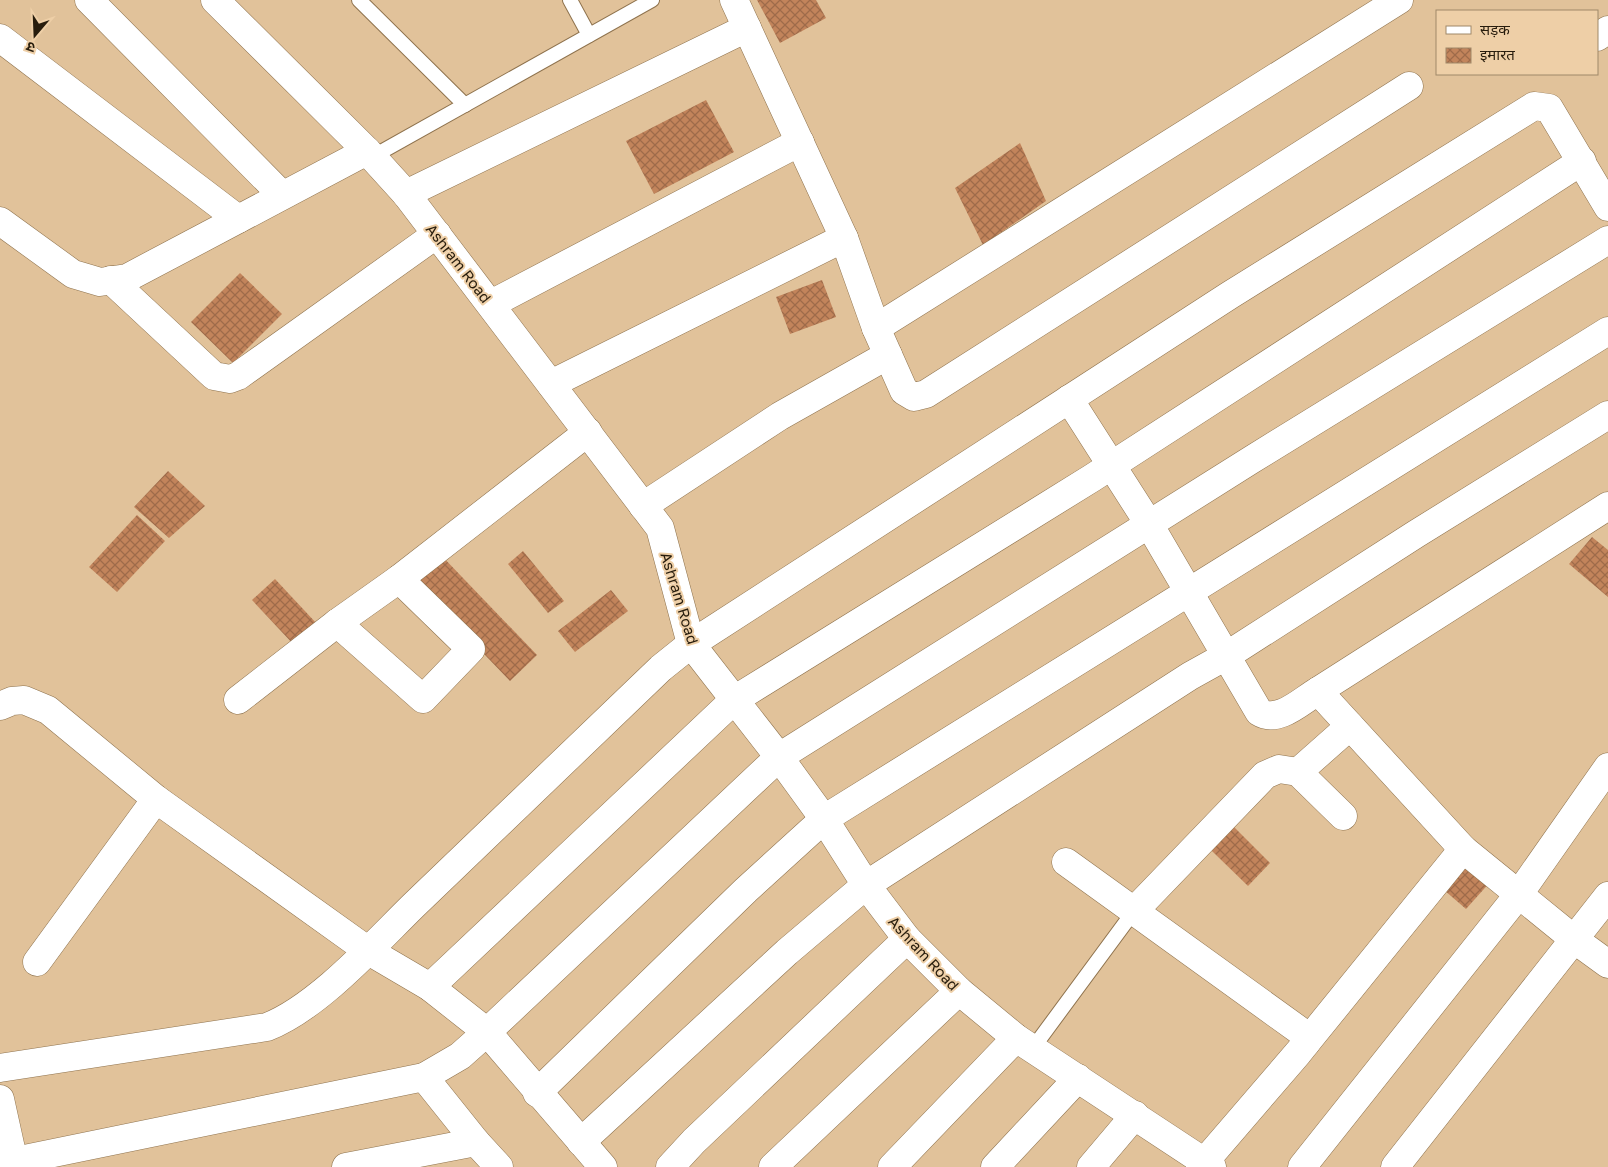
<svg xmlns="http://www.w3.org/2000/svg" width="1608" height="1167" font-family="'Golos Text','Noto Sans Devanagari',sans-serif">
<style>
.building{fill:url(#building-cross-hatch)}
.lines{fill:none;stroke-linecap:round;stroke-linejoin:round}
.lane-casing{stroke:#8f734e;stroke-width:16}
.street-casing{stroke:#8f734e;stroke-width:29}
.secondary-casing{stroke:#8f734e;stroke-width:29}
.lane{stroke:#fff;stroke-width:14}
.street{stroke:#fff;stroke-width:28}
.secondary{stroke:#fff;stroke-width:28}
.labels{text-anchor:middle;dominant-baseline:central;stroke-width:4;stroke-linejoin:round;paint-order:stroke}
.street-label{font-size:15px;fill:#281d0d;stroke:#eecfa7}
</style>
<defs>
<pattern id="building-cross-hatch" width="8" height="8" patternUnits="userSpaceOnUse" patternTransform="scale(1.25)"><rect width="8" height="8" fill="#c2845b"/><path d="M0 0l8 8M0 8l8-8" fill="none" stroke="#9e6b4a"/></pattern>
</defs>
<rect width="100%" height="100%" fill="#e1c29a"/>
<g class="building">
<polygon points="757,0 816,0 826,18 780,43"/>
<polygon points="706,100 734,152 654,194 626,141"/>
<polygon points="1020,143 1046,201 983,245 955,188"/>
<polygon points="240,273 282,314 233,363 191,322"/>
<polygon points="822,280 836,317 790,334 776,297"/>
<polygon points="168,471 205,506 169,538 134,507"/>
<polygon points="137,515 165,541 117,592 89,567"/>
<polygon points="1592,537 1608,550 1608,597 1569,564"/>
<polygon points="523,551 564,601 548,613 508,564"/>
<polygon points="439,553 537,655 510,681 412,579"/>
<polygon points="275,579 318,625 295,646 252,600"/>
<polygon points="611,590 628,611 575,652 558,631"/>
<polygon points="1234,827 1270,863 1248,886 1211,850"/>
<polygon points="1470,861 1492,880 1466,909 1444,890"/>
</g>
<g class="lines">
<defs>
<g id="lane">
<polyline points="359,0 465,105"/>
<polyline points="570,0 589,35"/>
<polyline points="372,157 652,0"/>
<polyline points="1033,1048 1134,911"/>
</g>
<g id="street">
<polyline points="89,0 282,195"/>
<polyline points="734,0 844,238 876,328 904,391 914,397 926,394 1409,86"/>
<polyline points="1597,37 1608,30"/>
<polyline points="0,38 238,219"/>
<polyline points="406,194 747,28"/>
<polyline points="0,221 73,274 100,282 127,278 367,151"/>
<polyline points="111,280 214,376 230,379 238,376 437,234"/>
<polyline points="491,304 800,142"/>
<polyline points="876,328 1399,0"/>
<polyline points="551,384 844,238"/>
<path d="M1069 399 1149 524 1259 712C1278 724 1301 701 1318 691L1608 506"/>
<polyline points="643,506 780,416 888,355"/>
<polyline points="337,623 423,699 471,649 399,579"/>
<polyline points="1318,691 1463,849 1575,940 1608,964"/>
<polyline points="238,700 337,623 399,579 588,432"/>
<polyline points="0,706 12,701 24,700 48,710 156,799 367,950 430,987 487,1032 603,1167"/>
<polyline points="1298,772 1350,726"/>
<polyline points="1066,862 1303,1033 1306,1043 1298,1053 1200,1167"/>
<polyline points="1134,911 1265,775 1279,769 1298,772 1343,816"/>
<polyline points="37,962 156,799"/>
<polyline points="430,987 734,700 1092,478 1582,161"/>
<polyline points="1306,1043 1463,849"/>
<path d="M0 1068 267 1027C318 1007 374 944 414 905 497 826 579 747 661 668L691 644 1230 295 1534 106 1549 108 1608 207"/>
<polyline points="424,1077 476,1142 499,1167"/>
<polyline points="537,1093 746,890 824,819 1608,331"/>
<polyline points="0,1099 15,1167"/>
<polyline points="581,1142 787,952 866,885 1190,676 1226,656 1416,534 1608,415"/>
<polyline points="0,1164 424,1077 460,1056 487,1032 779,757 1251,460 1608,240"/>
<polyline points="346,1167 476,1142"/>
<polyline points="670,1167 694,1141 907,939"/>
<polyline points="773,1167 959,991"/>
<polyline points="892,1167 1016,1038"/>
<polyline points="995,1167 1078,1078"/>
<polyline points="1091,1167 1135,1115"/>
<polyline points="1302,1167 1519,894 1608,767"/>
<polyline points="1395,1167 1608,896"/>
</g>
<polyline id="secondary" points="215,0 367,151 406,194 660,528 691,644 779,757 824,819 866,885 907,939 959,991 1016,1038 1212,1167"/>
</defs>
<use href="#lane" class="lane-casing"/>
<use href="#street" class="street-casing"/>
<use href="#secondary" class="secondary-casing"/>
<use href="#lane" class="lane"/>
<use href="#street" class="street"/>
<use href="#secondary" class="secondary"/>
</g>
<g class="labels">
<g class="street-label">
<text transform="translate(459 263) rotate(52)">Ashram Road</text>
<text transform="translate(680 598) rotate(73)">Ashram Road</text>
<text transform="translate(924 953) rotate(47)">Ashram Road</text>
</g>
</g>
<rect x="1436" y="10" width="162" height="65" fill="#eecfa7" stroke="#9f8869"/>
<rect x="1446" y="26" width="25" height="8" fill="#ffffff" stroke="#9f8869"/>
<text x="1480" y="35" font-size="15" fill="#281d0d">सड़क</text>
<rect x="1446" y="48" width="25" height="15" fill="url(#building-cross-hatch)" stroke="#9f8869"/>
<text x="1480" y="60" font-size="15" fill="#281d0d">इमारत</text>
<g transform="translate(35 35) rotate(199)" stroke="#eecfa7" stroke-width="4" paint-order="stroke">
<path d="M0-4L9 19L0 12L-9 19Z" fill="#281d0d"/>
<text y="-8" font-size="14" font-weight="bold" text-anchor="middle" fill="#281d0d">उ</text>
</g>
</svg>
